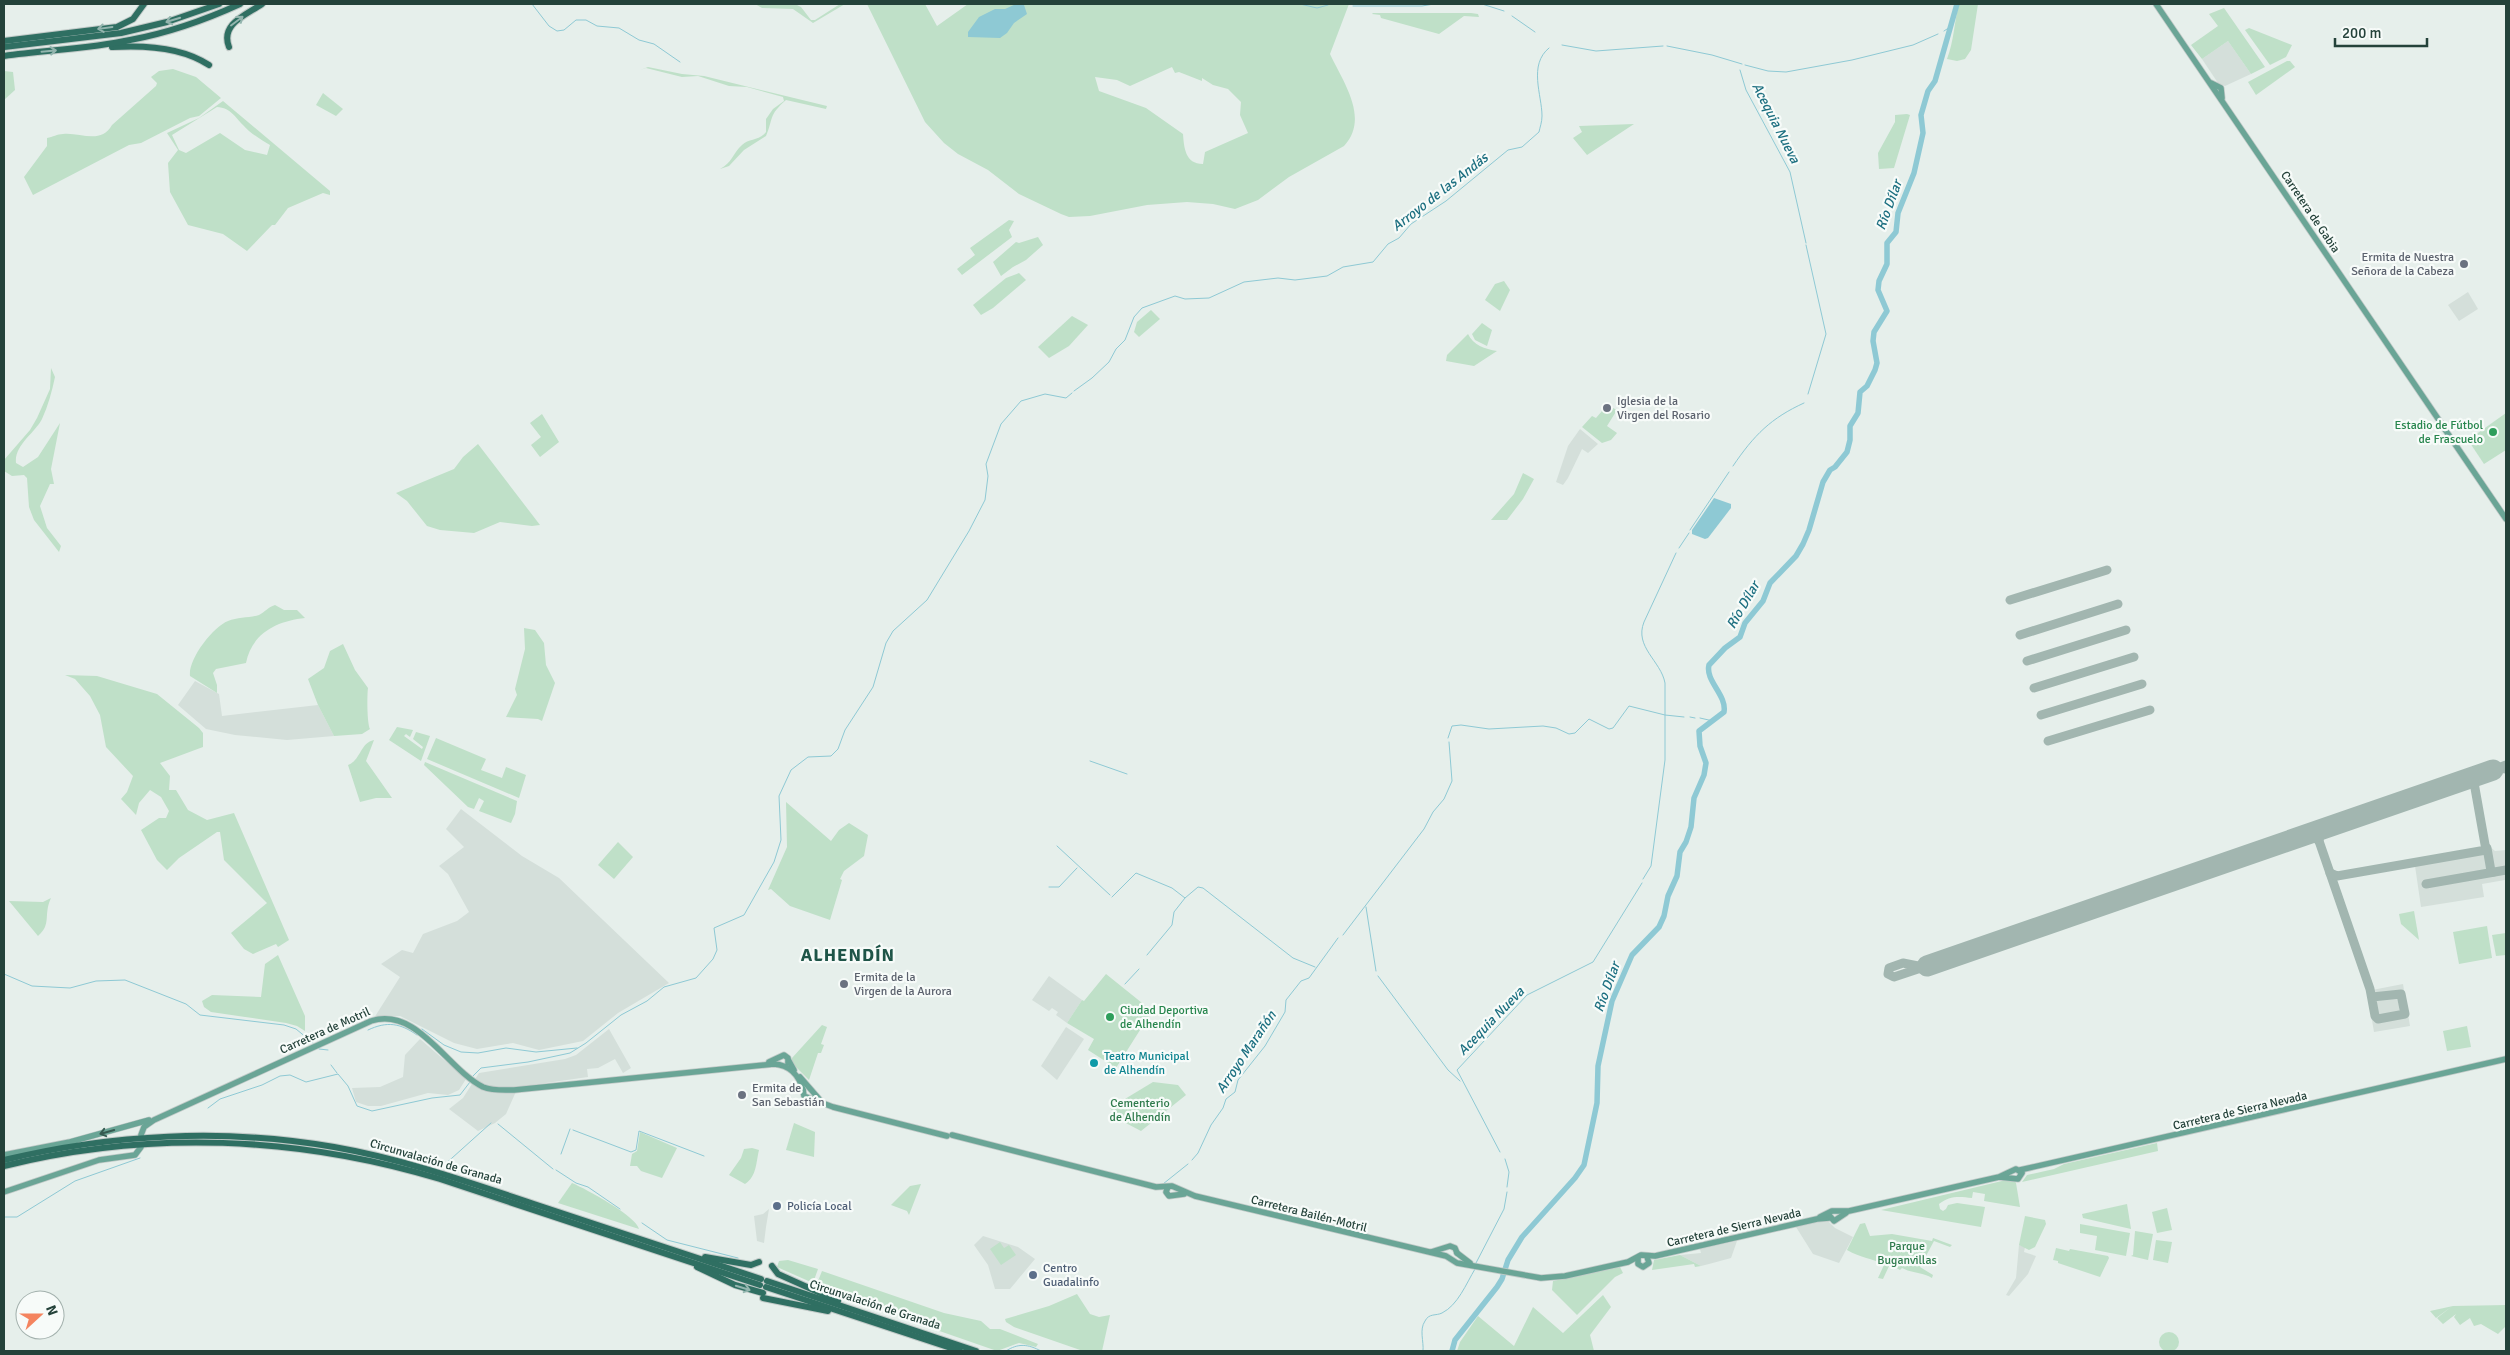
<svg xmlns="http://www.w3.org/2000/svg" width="2510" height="1355" font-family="Signika,sans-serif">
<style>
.built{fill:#d4dfda}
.green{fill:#bfe0c8;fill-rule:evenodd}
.water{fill:#8ec9d4}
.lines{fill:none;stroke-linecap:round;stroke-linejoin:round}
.stream{stroke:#8ec9d4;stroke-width:1}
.river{stroke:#8ec9d4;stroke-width:5.5}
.taxiway{stroke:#a2b6b0;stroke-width:9}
.runway{stroke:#a2b6b0;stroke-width:21}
.major-casing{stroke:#c2cac8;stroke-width:7}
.highway-casing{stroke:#c2cac8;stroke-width:8}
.major{stroke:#6aa596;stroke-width:5.5}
.highway{stroke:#2f6f62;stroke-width:6}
.oneway{stroke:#93b5ae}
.oneway2{stroke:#365b51}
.worship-dot{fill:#6b7280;stroke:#f7fbf9;stroke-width:2}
.leisure-dot{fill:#2e9e5b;stroke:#f7fbf9;stroke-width:2}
.culture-dot{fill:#0f9aa8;stroke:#f7fbf9;stroke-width:2}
.service-dot{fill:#5c6f8a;stroke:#f7fbf9;stroke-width:2}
.labels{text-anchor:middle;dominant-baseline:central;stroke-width:4.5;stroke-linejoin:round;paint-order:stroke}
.street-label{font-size:12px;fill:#24423a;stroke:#f7fbf9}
.worship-label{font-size:12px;fill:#5b616d;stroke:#f7fbf9;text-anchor:start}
.leisure-label{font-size:12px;fill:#27864d;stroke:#f7fbf9;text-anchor:end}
.culture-label{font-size:12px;fill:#0d838f;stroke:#f7fbf9;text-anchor:start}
.park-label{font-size:12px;fill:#2d7a4b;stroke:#f7fbf9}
.service-label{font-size:12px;fill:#4e5e75;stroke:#f7fbf9;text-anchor:start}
.water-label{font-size:14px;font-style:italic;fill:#1c6f80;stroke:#f7fbf9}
.district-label{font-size:18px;font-weight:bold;letter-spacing:1px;fill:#1f5548;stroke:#f7fbf9}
</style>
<rect width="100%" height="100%" fill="#e6efeb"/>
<g class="built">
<polygon points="2228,41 2251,74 2225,86 2218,83 2202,59"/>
<polygon points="2468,292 2478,309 2459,321 2448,305"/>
<polygon points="1580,429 1598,444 1588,453 1582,449 1568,478 1563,485 1556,482 1568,446"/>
<polygon points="195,681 219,694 222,716 318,705 334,736 287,740 235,735 206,729 178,705"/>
<polygon points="461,809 522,856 559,878 669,983 618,1013 583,1041 539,1050 513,1043 477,1049 454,1043 400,1016 374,1018 400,977 381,964 402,950 413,953 423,934 457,921 469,912 448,874 439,866 464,847 446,829"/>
<polygon points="2489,846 2495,851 2506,850 2506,886 2505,880 2482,884 2484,897 2421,907 2414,859"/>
<polygon points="1049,976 1082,1000 1067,1023 1056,1015 1058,1012 1052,1008 1049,1011 1032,1000"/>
<polygon points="2403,984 2410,1026 2374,1032 2367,991"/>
<polygon points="1066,1027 1084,1039 1057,1080 1041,1066"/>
<polygon points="609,1029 631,1068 623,1073 615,1059 598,1068 587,1069 588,1077 518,1087 506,1114 495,1123 478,1131 449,1109 463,1098 479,1073 565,1059 576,1055"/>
<polygon points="420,1039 466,1079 459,1090 448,1095 428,1093 381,1106 368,1106 356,1102 352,1088 380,1087 403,1077 405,1055"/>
<polygon points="769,1209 766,1227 764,1243 757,1241 754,1216 763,1214"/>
<polygon points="1827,1220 1835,1228 1853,1237 1839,1263 1813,1254 1796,1227"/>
<polygon points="983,1236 1018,1247 1035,1259 1010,1289 995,1289 988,1265 974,1245"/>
<polygon points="1737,1241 1731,1258 1709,1264 1701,1266 1680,1255 1701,1253 1700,1249"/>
<polygon points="2019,1245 2025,1247 2024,1252 2036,1256 2028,1274 2009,1296 2006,1295 2016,1278"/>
</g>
<g class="green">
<polygon points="755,4 795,4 801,7 811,20 815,20 840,4 845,4 813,23 793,9 762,8"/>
<path d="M867 4H925L937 26 968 4H1349L1330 54C1343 82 1370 118 1344 146L1289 177 1258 200 1235 209 1213 204 1187 202 1147 205 1090 216 1069 217 1061 214 1019 194 988 170 958 154 944 143 925 122ZM1172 67 1175 73 1179 72 1202 81V78L1213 85 1228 89 1241 102 1240 115 1248 133 1205 152 1203 164C1185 164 1184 147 1183 134L1146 108 1099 91 1095 77 1117 80 1130 86Z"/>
<path d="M1959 4H1978L1971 50 1965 59 1957 61 1947 59C1954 41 1954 23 1959 4Z"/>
<polygon points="2224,8 2265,67 2251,74 2228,41 2202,59 2191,45 2218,26 2209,14"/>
<polygon points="1373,13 1471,13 1478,14 1479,17 1464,16 1439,34 1381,18 1380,15 1372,14"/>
<polygon points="2249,28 2292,45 2286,57 2270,65 2245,30"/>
<polygon points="2287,61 2290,61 2295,67 2256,95 2248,82"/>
<path d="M648 67 682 74 704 76 827 106 826 109 786 100C768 116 774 117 766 136L744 150 729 166 720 169C732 163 733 153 742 145 749 138 759 141 766 132V119L773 109 784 101 783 97 747 87 729 86 698 76 682 77 646 68 640 70Z"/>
<path d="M173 69 196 77 221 98 199 116 190 118 141 143 129 145 33 195 24 177 47 146V138C53 137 57 134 63 134 80 132 101 145 112 125L156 86 157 83 151 77 159 71Z"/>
<polygon points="4,71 13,72 15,90 4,100"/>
<polygon points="323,93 343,109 336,116 316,105"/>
<path d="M223 101 330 191V195L323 193 288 208 275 225H272L247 251 223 234 188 225 170 192 168 163 178 150 167 133 199 118ZM217 107C231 108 235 117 243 125 250 133 261 140 270 145L267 155 245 150 220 133 186 153 179 150 172 135Z"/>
<polygon points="1907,114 1910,115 1894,168 1879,169 1878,153 1895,122 1895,115"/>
<polygon points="1634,124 1587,155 1573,138 1582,132 1579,126"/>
<polygon points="1009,220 1014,221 1009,230 1012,237 962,275 957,269 975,255 970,248"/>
<polygon points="1038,237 1043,245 1026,260 1013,267 1001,276 993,262 1016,242 1019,243"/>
<polygon points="1019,273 1026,280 993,308 981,315 973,305 1006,278"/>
<polygon points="1504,281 1510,290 1500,311 1485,300 1495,284"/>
<polygon points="1151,310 1160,319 1139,337 1134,332 1137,322"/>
<polygon points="1072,316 1088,325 1069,346 1049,358 1038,347"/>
<polygon points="1482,323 1492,330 1487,346 1475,340 1472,334"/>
<path d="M1468 334C1473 345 1485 349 1497 351L1474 366 1446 361 1447 355Z"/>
<path d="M51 368 55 377C52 391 48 406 42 419 35 433 14 445 16 463L23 467 38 457 60 423 51 469 54 484H50L40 506 47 528 61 546 59 552 34 520 29 507 27 478 24 475 12 476 4 471V460L30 430 37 418 50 389Z"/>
<polygon points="1611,407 1617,410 1607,426 1617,433 1611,440 1602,443 1582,427 1592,416 1596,418 1602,411 1609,412"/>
<polygon points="2506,413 2506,450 2484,464 2468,440"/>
<polygon points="542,414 559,442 540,457 531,445 541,437 530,423"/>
<polygon points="478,444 540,525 532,526 500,522 474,533 440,530 427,526 407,501 396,493 454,469 463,457"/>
<polygon points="1523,473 1534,479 1523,499 1507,520 1491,520 1514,494"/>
<path d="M275 605 284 610H297L305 618C277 621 252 633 246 663L216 669 213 673 217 685V693L190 676C188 659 213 627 228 621 238 617 249 618 259 615 265 612 268 607 275 605Z"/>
<polygon points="524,628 535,630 544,643 546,665 555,683 542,721 538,719 506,717 517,695 515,689 525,649"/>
<path d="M343 644 355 670 368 688C367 695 367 723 370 729L362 734 334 736 318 705 308 679 324 668 330 651Z"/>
<polygon points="65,675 97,676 157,694 199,728 203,733 203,747 160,763 170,776 169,790 176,790 188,810 207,820 234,813 289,940 278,947 276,944 253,954 244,949 231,933 267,903 224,860 220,832 217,832 179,858 167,870 157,860 141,830 159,818 166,818 169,811 161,797 150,790 139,803 136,815 121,799 127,792 133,776 106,747 100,715 90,696 75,679"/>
<polygon points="397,727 413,730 410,737 406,734 404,736 422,749 423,747 413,739 416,732 430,736 421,761 389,740"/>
<polygon points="436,738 486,759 481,770 502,778 506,767 526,775 519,798 427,759"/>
<path d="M374 740 366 761 392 798H376L360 802 348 765C361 760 360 743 374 740Z"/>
<polygon points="425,762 517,801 515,814 511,823 479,811 484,801 479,798 474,809 468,807 424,765"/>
<polygon points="786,802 831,841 839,830 849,823 868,835 864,856 844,871 840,879 842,880 830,920 790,906 771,889 768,890 787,847"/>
<polygon points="618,842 633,857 614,879 598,865"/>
<path d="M51 898C43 915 52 924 38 936L9 901 43 902Z"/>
<polygon points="2414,911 2419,940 2401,924 2399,914"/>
<polygon points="2487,926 2492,958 2459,964 2453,932"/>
<polygon points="2506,933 2506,955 2496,956 2492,935"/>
<polygon points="278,955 305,1016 305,1031 297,1026 286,1023 211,1012 204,1007 202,1001 212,995 261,997 265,964"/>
<polygon points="1106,974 1152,1011 1116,1068 1088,1050 1094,1039 1067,1023 1082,1000 1084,1001"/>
<polygon points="822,1025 827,1027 821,1044 824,1045 821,1053 818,1053 809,1080 792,1063 792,1058"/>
<polygon points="2467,1026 2471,1047 2447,1051 2443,1031"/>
<polygon points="1153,1082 1178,1085 1186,1095 1141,1131 1120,1120 1110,1108"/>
<polygon points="794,1123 815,1132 814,1157 786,1150"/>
<polygon points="640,1132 677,1148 662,1178 641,1171 637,1166 630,1166 632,1154 637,1151"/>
<polygon points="2157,1143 2158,1151 2022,1182 2027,1175 2054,1169 2064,1164"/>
<path d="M752 1148 759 1150C756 1162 757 1176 745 1184L729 1175 741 1158 744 1149Z"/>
<path d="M2006 1180H2014L2016 1183 2020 1207 1984 1201 1985 1194 1973 1192 1972 1198C1958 1196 1949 1196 1939 1204L1940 1209 1943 1211 1946 1209 1948 1205 1957 1203 1985 1207 1981 1227 1881 1210Z"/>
<path d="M572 1183C586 1189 636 1216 639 1229L558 1203Z"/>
<polygon points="921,1184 909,1215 907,1211 891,1205 910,1186"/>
<polygon points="2127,1204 2131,1229 2083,1218 2082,1214"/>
<polygon points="2167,1208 2172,1230 2157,1233 2152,1212"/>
<polygon points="2025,1216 2045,1220 2046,1224 2035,1247 2029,1250 2019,1245"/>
<path d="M1865 1223 1870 1236 1892 1234 1932 1241 1933 1238 1952 1245 1950 1247 1934 1241 1920 1267 1933 1275 1932 1278C1922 1272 1911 1273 1902 1268L1900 1270 1890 1264 1883 1279 1878 1278 1884 1265C1872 1258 1861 1258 1847 1250L1860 1224Z"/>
<polygon points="2080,1224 2130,1233 2126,1256 2095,1250 2097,1236 2080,1233"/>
<polygon points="2135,1231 2153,1234 2148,1260 2131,1256 2133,1255"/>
<polygon points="2156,1240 2172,1242 2168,1263 2153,1260"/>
<polygon points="1000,1242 1004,1248 1009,1245 1016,1255 1001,1265 990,1249"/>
<polygon points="2056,1248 2069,1251 2070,1249 2108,1256 2109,1258 2100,1277 2058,1263 2058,1261 2053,1260"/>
<polygon points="1680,1255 1701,1266 1695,1267 1694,1264 1652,1270 1654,1260"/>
<polygon points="788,1260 818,1269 813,1283 777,1267 779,1261"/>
<polygon points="1620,1267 1623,1273 1615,1277 1577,1315 1552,1290 1553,1281"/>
<polygon points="822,1271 944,1313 981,1321 990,1329 1000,1329 1038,1344 1036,1347 1019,1343 997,1351 833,1294 816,1286"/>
<polygon points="1077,1294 1090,1314 1099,1317 1110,1315 1102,1351 1083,1351 1014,1327 1006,1322 1005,1319 1049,1306"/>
<polygon points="1603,1295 1611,1307 1590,1335 1594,1351 1457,1351 1460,1342 1478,1316 1514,1346 1533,1307 1563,1333"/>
<polygon points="2506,1305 2506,1326 2498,1334 2481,1324 2474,1326 2470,1318 2460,1325 2454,1317 2456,1314 2443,1324 2437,1318 2451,1307 2436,1318 2430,1311 2453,1306"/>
<circle cx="2169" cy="1342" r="10"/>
</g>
<g class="water">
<polygon points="1016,4 1024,5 1027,14 1014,23 1007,33 1000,38 968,37 968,32 979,17 995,9 1005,9"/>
<polygon points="1714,498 1731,504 1731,508 1708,538 1705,539 1692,534 1692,530"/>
</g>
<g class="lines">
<g class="stream">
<polyline points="532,4 549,26 557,31 564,30 576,20 586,20 597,26 619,28 639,40 654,44 680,62"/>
<polyline points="1300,4 1317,8 1328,5"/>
<polyline points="1482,4 1504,11"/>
<polyline points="1353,6 1422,6 1434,4"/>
<polyline points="1512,16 1535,32"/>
<polyline points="1944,31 1950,27"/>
<polyline points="1562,45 1596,51 1663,46"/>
<polyline points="1667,46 1712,55 1742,64"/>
<polyline points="1745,65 1768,71 1786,72 1852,60 1913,45 1938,34"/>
<polyline points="1740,70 1746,90 1790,172 1806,243"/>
<polyline points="1806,245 1826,334 1808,394"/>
<path d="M1074 391 1092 378 1109 362 1116 349 1125 340 1134 317 1142 308 1175 296 1185 299 1209 298 1244 282 1278 278 1295 280 1327 276 1343 267 1373 262 1388 244 1399 238 1411 224 1446 201 1508 150 1522 147 1539 132C1540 127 1542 122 1542 116 1542 95 1528 65 1549 48"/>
<path d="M1733 466C1754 435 1771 418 1804 403"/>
<polyline points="1690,530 1729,472"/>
<polyline points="1679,548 1689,533"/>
<polyline points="1690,717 1695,718"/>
<polyline points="1700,718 1713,721"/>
<polyline points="1448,738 1452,726 1461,725 1489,729 1543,726 1556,728 1569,734 1575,733 1589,719 1609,729 1613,728 1629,706 1665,715 1684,717"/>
<polyline points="1090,761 1127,774"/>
<polyline points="1057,846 1110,895"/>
<path d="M1643 879 1651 866 1665 760V683C1661 661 1634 647 1644 622L1676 553"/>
<polyline points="1049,887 1059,887 1077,868"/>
<polyline points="1112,897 1136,873 1172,888 1185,898 1198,887 1203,888 1293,958 1315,967"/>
<polyline points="1366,907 1376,971"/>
<polyline points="1343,935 1424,829 1433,812 1444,799 1452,781 1449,742"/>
<polyline points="1147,955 1172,925 1174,912 1185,898"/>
<polyline points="4,974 32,986 70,988 96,981 125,980 186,1004 200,1015 284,1025 296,1029 313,1043"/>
<polyline points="1378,976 1448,1070 1460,1081"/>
<polyline points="1125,984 1139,969"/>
<polyline points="422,1029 444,1045 461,1052 478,1053 506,1048 536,1052 577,1048"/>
<path d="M368 1030C387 1021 400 1023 417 1035"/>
<polyline points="319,1049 328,1050"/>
<polyline points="331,1065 337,1073"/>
<polyline points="473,1076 481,1068 528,1062 570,1053 586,1043 621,1015 647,1001 664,987 696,978 713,959 717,950 714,928 744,915 774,862 781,840 779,796 791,770 808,757 831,756 838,749 845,730 873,687 886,643 893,631 927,600 969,531 985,500 988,476 986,464 1001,424 1021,401 1045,394 1066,398 1072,393"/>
<polyline points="208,1108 220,1099 262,1085 280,1076 290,1075 306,1082 338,1074 348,1086 357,1106 372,1111 432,1098 460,1095 470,1082"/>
<polyline points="498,1124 553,1169"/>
<polyline points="573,1130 631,1152 636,1150 639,1131 704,1156"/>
<polyline points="1500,1152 1457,1070 1527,995 1593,962 1642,883"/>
<polyline points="561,1154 570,1129"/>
<polyline points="1505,1159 1509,1172 1507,1187"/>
<polyline points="1192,1160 1198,1153 1211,1125 1223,1108 1226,1099 1235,1092 1238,1080 1265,1046 1285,1012 1286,1000 1301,981 1309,978 1338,938"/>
<polyline points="442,1167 491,1123"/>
<polyline points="556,1170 576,1183 588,1187 620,1209"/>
<polyline points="1163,1184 1188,1164"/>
<polyline points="4,1217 17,1217 75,1181 140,1158"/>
<polyline points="642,1223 667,1240 738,1258"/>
<polyline points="1476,1263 1504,1209 1507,1192"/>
<path d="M1006 1351C1018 1343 1028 1344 1041 1351"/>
<path d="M1423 1351C1424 1341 1419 1330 1425 1321 1429 1313 1436 1316 1442 1313 1458 1305 1466 1284 1475 1269"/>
</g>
<path class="river" d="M1452 1351 1455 1340 1497 1287 1502 1279 1508 1260 1522 1237 1575 1178 1584 1165 1597 1103 1598 1066 1612 1001 1632 955 1659 927 1664 916 1668 896 1677 876 1680 852 1686 842 1691 827 1694 798 1704 775 1706 763 1700 746 1699 731 1724 712C1727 695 1705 681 1709 665L1725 648 1740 637 1745 623 1763 601 1770 583 1796 556 1803 544 1809 530 1823 482 1830 470 1835 467 1847 452 1850 440V426L1858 413 1860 392 1867 386 1875 370 1877 363 1873 341 1874 332 1887 311 1878 290 1879 281 1887 264V243L1896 232 1898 213 1914 173 1923 133 1921 115 1928 91 1935 81 1957 4"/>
<g class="taxiway">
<polyline points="2010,600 2107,570"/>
<polyline points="2020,635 2118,604"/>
<polyline points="2027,661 2126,630"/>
<polyline points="2034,688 2134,657"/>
<polyline points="2041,715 2142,684"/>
<polyline points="2048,741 2150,710"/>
<polyline points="2506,765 2498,768 2506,769"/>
<polyline points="2326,828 2320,834 2319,841 2370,989 2375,1016 2378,1019 2405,1014 2401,994 2372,997"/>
<polyline points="2305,835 2312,835 2319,841"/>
<polyline points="2487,848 2491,871 2494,872"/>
<polyline points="2330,873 2337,876 2486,850 2473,777"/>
<polyline points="2426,884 2506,870"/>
<polyline points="1923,967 1903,963 1889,968 1888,974 1894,977 1927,966"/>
</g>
<polyline class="runway" points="1927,966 2493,770"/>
<defs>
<g id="major">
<polyline points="2156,4 2445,429"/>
<polyline points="2211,83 2221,88 2222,98"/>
<polyline points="2444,428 2506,519"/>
<polyline points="789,1061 794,1070"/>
<polyline points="769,1062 784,1055 788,1058 788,1063"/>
<polyline points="800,1077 820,1100"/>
<polyline points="803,1090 804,1096 833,1107 947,1136"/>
<path d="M141 1135 144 1127 154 1120 371 1021C417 1006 447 1069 483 1087 493 1091 503 1090 514 1090L774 1064C789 1065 799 1075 803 1090"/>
<polyline points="952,1135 1156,1187 1172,1186 1195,1196 1446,1256 1457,1263 1541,1278 1565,1276 1628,1262 1641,1255 1655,1256 1817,1219 1829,1218"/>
<polyline points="4,1155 70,1142 149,1120"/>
<polyline points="2020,1170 2506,1059"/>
<polyline points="1168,1187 1166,1192 1169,1196 1184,1194"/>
<polyline points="4,1192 99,1160 135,1155 141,1147"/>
<polyline points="1829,1215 1834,1221 1846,1213"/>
<polyline points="1820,1217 1832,1211 1849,1211 1999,1177 2016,1169 2022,1173 2018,1179 1999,1177"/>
<polyline points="1431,1252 1450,1246 1455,1248 1457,1253"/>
<polyline points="1457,1253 1470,1263"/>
<polyline points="1638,1258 1638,1264 1643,1267 1649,1263 1647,1257"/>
</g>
<g id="highway">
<polyline points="4,41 117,27 133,19 144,4"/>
<polyline points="4,47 121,33 167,22 219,4"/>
<path d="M112 47C144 45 182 47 209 65"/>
<path d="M229 47C220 24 246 15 262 4"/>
<path d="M4 56C46 50 89 49 130 40 168 33 205 20 240 4"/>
<path d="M4 1160C111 1134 225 1128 334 1147 403 1159 468 1182 534 1204 610 1229 685 1254 761 1279"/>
<path d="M4 1166C148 1130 298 1136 440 1179L760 1285"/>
<polyline points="705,1257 751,1265 759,1262"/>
<polyline points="772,1266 778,1274 838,1301"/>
<polyline points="697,1267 735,1285 763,1293"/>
<polyline points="767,1281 976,1351"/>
<polyline points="766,1287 960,1351"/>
<polyline points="763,1298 828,1311"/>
</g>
</defs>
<use href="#major" class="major-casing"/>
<use href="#highway" class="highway-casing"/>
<use href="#major" class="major"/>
<use href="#highway" class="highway"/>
</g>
<defs><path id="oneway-shaft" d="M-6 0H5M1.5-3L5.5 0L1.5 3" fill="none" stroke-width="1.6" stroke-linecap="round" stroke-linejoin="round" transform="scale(1.25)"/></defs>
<g class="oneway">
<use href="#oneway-shaft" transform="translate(173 20) rotate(163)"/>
<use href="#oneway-shaft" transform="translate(237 21) rotate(-37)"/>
<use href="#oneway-shaft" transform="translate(105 28) rotate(172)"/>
<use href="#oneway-shaft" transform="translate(49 51) rotate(-5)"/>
<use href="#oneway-shaft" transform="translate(743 1288) rotate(17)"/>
</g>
<use class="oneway2" href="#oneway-shaft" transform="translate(107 1132) rotate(164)"/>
<g class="worship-dot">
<circle cx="2464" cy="264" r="5"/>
<circle cx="1607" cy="408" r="5"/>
<circle cx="844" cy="984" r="5"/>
<circle cx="742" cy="1095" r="5"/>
</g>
<g class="leisure-dot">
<circle cx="2493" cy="432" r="5"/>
<circle cx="1110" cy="1017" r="5"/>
</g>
<circle class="culture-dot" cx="1094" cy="1063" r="5"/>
<g class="service-dot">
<circle cx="777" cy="1206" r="5"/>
<circle cx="1033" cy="1275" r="5"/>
</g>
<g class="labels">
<g class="street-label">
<text transform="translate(2310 212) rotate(56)">Carretera de Gabia</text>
<text transform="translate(325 1031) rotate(-24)">Carretera de Motril</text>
<text transform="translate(2240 1111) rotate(-13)">Carretera de Sierra Nevada</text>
<text transform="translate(436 1162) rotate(16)">Circunvalación de Granada</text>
<text transform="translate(1309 1214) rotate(14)">Carretera Bailén-Motril</text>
<text transform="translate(1734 1228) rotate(-13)">Carretera de Sierra Nevada</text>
<text transform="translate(875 1305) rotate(18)">Circunvalación de Granada</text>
</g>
<g class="worship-label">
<text x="2454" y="257" text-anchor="end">Ermita de Nuestra<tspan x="2454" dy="14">Señora de la Cabeza</tspan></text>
<text x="1617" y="401">Iglesia de la<tspan x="1617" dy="14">Virgen del Rosario</tspan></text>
<text x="854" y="977">Ermita de la<tspan x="854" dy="14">Virgen de la Aurora</tspan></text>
<text x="752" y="1088">Ermita de<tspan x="752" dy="14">San Sebastián</tspan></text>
</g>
<g class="leisure-label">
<text x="2483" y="425">Estadio de Fútbol<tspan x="2483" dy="14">de Frascuelo</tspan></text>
<text x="1120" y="1010" text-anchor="start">Ciudad Deportiva<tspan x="1120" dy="14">de Alhendín</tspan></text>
</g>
<g class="culture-label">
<text x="1104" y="1056">Teatro Municipal<tspan x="1104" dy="14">de Alhendín</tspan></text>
</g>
<g class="park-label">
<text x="1140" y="1103">Cementerio<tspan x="1140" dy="14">de Alhendín</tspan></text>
<text x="1907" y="1246">Parque<tspan x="1907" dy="14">Buganvillas</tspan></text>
</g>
<g class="service-label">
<text x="787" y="1206">Policía Local</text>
<text x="1043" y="1268">Centro<tspan x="1043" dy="14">Guadalinfo</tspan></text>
</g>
<g class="water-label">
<text transform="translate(1776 123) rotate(63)">Acequia Nueva</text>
<text transform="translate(1440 192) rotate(-38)">Arroyo de las Andás</text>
<text transform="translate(1889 205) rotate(-70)">Río Dílar</text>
<text transform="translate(1743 605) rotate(-60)">Río Dílar</text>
<text transform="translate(1607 987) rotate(-70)">Río Dílar</text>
<text transform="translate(1491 1021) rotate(-46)">Acequia Nueva</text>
<text transform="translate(1246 1052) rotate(-56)">Arroyo Marañón</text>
</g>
<g class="district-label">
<text x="848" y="955">ALHENDÍN</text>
</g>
</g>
<rect width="2510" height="1355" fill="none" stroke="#24423a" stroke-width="10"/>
<g transform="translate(40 1315) rotate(69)"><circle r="24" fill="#f7fbf9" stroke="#a3b1ad"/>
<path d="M0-4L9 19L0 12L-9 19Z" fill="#f4845f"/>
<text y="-8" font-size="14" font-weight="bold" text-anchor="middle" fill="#24423a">N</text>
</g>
<path d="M2335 38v8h92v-8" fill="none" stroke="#24423a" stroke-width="2.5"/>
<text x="2342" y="38" font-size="15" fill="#24423a" stroke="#f7fbf9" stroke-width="4" paint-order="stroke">200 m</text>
</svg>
